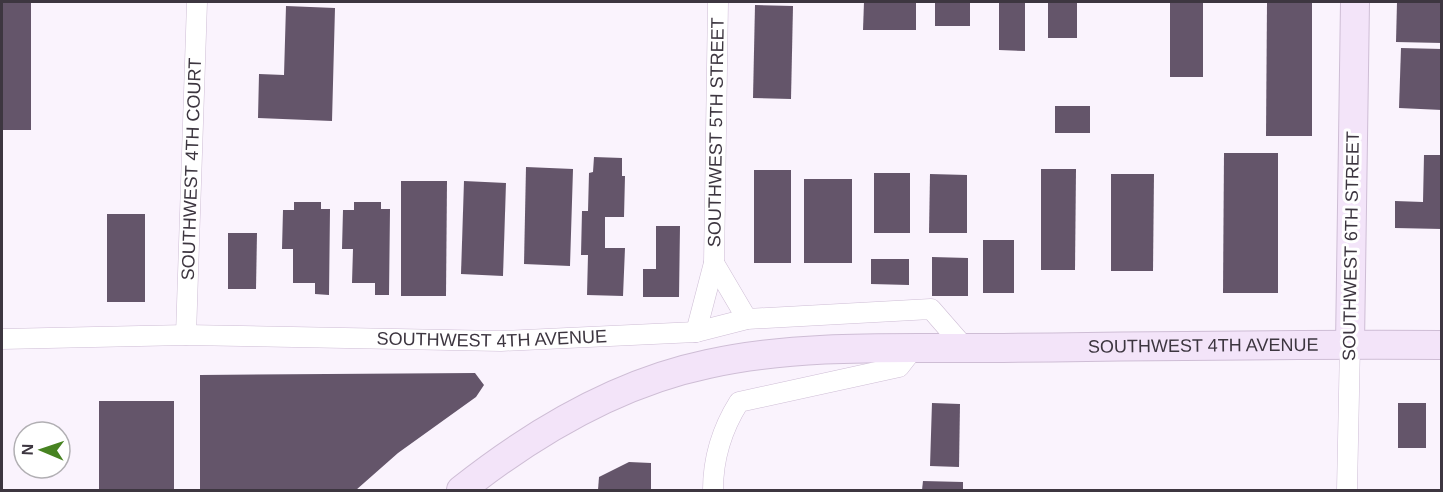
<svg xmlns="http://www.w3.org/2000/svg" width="1443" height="492" font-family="Helvetica,sans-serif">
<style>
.building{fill:#64556a}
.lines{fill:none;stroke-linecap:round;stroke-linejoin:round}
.street-casing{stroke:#cebdd5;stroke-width:21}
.secondary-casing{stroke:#cebdd5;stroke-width:30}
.street{stroke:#fff;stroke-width:20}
.secondary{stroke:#f3e4f9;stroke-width:28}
.labels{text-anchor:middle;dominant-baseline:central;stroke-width:6;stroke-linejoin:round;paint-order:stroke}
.street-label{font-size:18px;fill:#3d3640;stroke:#fff}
</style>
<rect width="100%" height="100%" fill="#faf3fd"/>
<g class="building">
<rect x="2" y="2" width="29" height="128"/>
<polygon points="864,2 916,2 916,30 863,30"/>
<rect x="935" y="2" width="35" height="24"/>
<polygon points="999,2 1025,2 1025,51 999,50"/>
<rect x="1048" y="2" width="29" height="36"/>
<rect x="1170" y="2" width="33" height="75"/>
<polygon points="1267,2 1312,2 1312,136 1266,136"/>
<polygon points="1397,2 1442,2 1442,43 1396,42"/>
<polygon points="755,5 793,6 791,99 753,98"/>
<polygon points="286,6 335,8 332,121 258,118 259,74 284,75"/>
<polygon points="1401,48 1442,49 1442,110 1399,108"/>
<rect x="1055" y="106" width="35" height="27"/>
<polygon points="1224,153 1278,153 1278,293 1223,293"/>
<polygon points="1424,155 1442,155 1442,229 1395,228 1395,201 1423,202"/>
<polygon points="594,157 622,158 622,176 625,176 624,217 605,217 605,248 625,248 623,296 587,295 588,255 581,255 582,211 588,211 589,173 593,172"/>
<polygon points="526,167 573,169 570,266 524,264"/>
<polygon points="1041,169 1076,169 1075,270 1041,270"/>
<rect x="754" y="170" width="37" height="93"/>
<rect x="874" y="173" width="36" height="60"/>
<polygon points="930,174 967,175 967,233 929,233"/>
<polygon points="1111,174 1154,174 1153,271 1111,271"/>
<rect x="804" y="179" width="48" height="84"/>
<polygon points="401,181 447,181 446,296 401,296"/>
<polygon points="464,181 506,183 503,276 461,274"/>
<polygon points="294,202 321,202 321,209 330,209 329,295 315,294 315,283 293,283 293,249 282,249 283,210 294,210"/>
<polygon points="354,202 381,202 381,209 390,209 389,295 375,295 375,283 352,283 353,249 342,249 343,210 354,210"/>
<rect x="107" y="214" width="38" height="88"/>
<polygon points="656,226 680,226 679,297 643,297 643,269 656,269"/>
<polygon points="228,233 257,233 256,289 228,289"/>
<rect x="983" y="240" width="31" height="53"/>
<polygon points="932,257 968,258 968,296 932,296"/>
<polygon points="871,259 909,259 909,285 871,284"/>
<polygon points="475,373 484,385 476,397 398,453 356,490 200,490 200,375"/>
<rect x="99" y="401" width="75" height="89"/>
<polygon points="932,403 960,404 959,467 930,466"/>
<rect x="1398" y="403" width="28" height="45"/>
<polygon points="629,462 651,463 651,490 598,490 599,477"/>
<polygon points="923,481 963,482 963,490 922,490"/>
</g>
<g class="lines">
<defs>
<g id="street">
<polyline points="714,263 747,319"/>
<path id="s1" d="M696 332 714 263 718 2"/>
<path id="s2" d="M186 335 197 2"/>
<path id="s3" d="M2 339 186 335 501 341 696 332 747 319 931 309 965 348"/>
<path d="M713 490C713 458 722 429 739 402L899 367 913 349"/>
<polyline points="1347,490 1350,344"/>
</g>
<g id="secondary">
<polyline points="1350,344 1355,2"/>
<path id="s4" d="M461 490C533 433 617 383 708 364 804 343 906 349 1003 348 1149 346 1295 344 1442 345"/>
</g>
</defs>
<use href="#street" class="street-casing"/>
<use href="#secondary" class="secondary-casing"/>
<use href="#street" class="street"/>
<use href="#secondary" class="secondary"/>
</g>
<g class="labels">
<g class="street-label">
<text stroke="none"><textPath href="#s1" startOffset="202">SOUTHWEST 5TH STREET</textPath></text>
<text stroke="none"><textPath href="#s2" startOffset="166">SOUTHWEST 4TH COURT</textPath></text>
<text transform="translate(1351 246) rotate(-89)">SOUTHWEST 6TH STREET</text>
<text stroke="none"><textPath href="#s3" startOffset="490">SOUTHWEST 4TH AVENUE</textPath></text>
<text stroke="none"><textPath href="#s4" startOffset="776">SOUTHWEST 4TH AVENUE</textPath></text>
</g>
</g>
<rect width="1443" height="492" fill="none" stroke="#3d3640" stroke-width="6"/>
<g transform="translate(42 450) rotate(272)"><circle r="28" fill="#ffffff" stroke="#b1afb3" stroke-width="1.5"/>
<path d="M0-4.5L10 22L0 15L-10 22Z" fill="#478321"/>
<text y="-9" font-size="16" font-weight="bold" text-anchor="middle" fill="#3d3640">N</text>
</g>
</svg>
